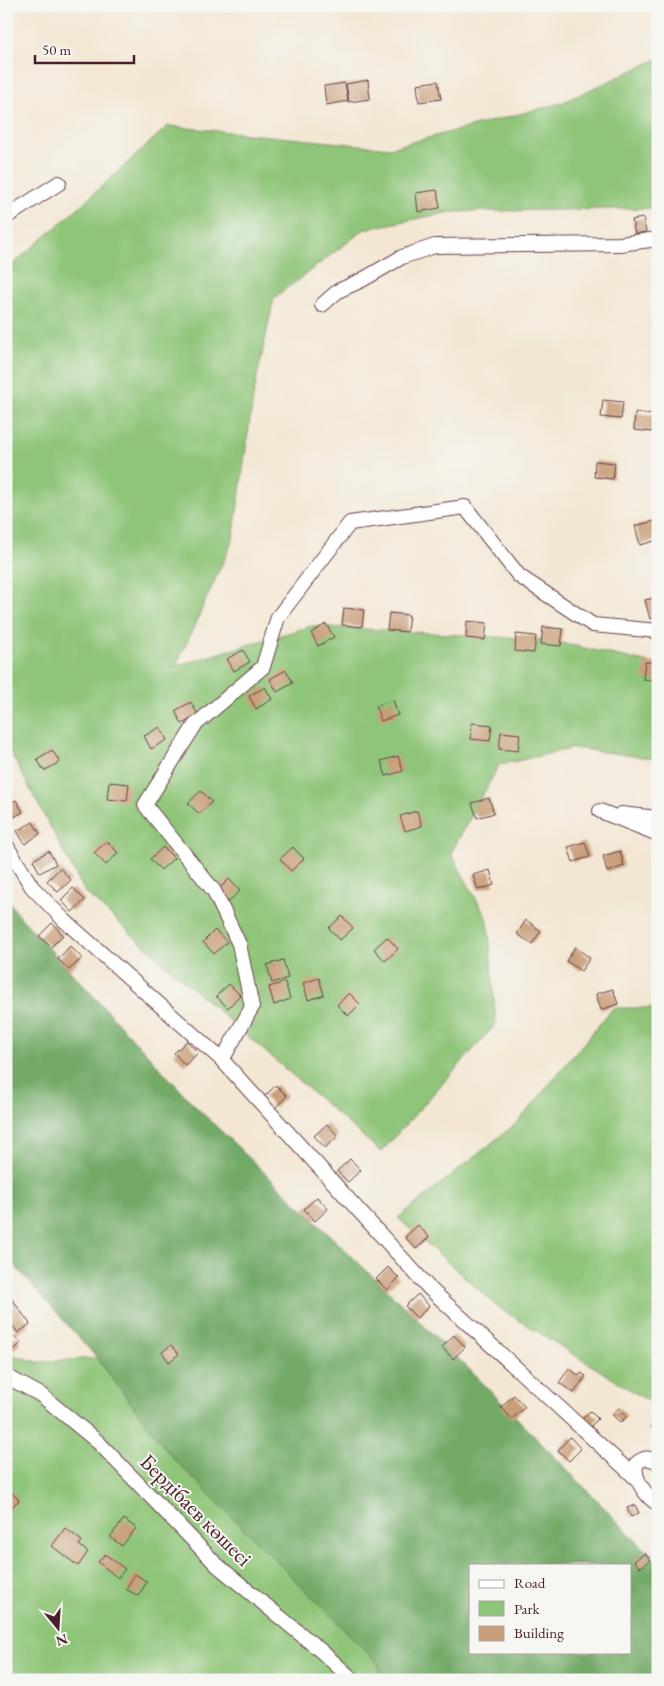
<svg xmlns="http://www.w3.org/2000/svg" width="664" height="1686" font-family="'EB Garamond',serif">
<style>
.green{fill:#8fc578;stroke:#6c7252}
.forest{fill:#73aa68;stroke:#5e644a;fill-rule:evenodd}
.building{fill:#c99f7a}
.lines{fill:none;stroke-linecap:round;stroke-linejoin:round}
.minor-casing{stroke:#633d44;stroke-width:16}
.minor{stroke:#fff;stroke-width:14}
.labels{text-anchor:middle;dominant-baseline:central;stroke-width:4;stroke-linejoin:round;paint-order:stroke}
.street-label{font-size:22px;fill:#4a1f2b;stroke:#f6f6f2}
</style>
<rect width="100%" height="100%" fill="#f6f6f2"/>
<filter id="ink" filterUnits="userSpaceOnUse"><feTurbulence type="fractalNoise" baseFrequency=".02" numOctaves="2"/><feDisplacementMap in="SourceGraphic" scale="10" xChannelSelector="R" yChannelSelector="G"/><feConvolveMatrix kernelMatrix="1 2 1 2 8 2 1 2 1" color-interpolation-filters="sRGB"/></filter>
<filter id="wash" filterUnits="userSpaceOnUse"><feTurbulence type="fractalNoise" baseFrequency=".0096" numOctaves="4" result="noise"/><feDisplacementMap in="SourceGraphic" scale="20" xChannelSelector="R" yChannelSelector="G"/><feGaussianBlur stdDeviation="1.12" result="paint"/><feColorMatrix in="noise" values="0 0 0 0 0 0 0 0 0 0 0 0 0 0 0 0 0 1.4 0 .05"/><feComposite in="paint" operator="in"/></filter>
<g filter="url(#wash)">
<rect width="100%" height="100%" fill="#f3e7d3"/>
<g class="green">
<polygon points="658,59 658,208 450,212 365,229 274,298 254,391 233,540 176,666 312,626 549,640 658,665 658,759 574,748 499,765 451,853 488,921 496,1024 381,1152 168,967 85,892 6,744 6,270 69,216 168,126 390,148 561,103"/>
<polygon points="613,1008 658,1008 658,1407 498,1307 398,1218 518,1122"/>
<polygon points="6,1353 37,1362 97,1358 171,1456 378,1663 382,1680 6,1680"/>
</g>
<path class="forest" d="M6 898 21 918 195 1106 467 1367 658 1563V1680H382L378 1663 171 1456 97 1358 16 1267 6 1261ZM470 1565H630V1652H470Z"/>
<g id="blocks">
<g class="building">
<polygon points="368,80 370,99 349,102 346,84"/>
<polygon points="438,81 441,99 419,102 417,84"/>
<polygon points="345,83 348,101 326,105 324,86"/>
<polygon points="437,190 440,208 418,212 416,193"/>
<polygon points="643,218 646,232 635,234 632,220"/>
<polygon points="603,400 623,402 621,419 601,417"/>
<polygon points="635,413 655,415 653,432 634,430"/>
<polygon points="595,461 615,463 613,479 594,477"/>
<polygon points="654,521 658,540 640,545 635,526"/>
<polygon points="658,597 658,617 650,619 645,600"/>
<polygon points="344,608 364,610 362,627 342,625"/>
<polygon points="389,613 409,615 407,632 387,630"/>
<polygon points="467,621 487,623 485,640 466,638"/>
<polygon points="326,624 334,637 318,646 311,633"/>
<polygon points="543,627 563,629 561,646 541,644"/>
<polygon points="516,634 536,636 534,653 515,651"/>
<polygon points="243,650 250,662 234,671 227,659"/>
<polygon points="645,662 658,663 658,681 643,679"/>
<polygon points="286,670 293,683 277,692 270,679"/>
<polygon points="265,687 272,699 256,709 249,696"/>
<polygon points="393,700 398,715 381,721 376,706"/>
<polygon points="191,702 198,715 182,724 175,711"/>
<polygon points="472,723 492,725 490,741 471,739"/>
<polygon points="160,727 167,740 151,749 144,736"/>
<polygon points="501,732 520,734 518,751 499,749"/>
<polygon points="52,750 60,762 44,771 37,759"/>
<polygon points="398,756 403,771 386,776 381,761"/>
<polygon points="109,782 129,784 127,801 107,799"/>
<polygon points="201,791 212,802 199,814 188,803"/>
<polygon points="489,798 494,813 477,818 472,803"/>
<polygon points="16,800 23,812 7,821 6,805"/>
<polygon points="417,811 422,826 405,831 400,816"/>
<polygon points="33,822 40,834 25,844 17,831"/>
<polygon points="107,841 118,853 106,865 94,853"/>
<polygon points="585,842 590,857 573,862 568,847"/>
<polygon points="163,847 174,858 161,870 150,859"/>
<polygon points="293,847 304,859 291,871 280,859"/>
<polygon points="49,851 56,864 40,873 33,860"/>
<polygon points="620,851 624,866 607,872 603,856"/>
<polygon points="60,868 71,880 58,892 47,881"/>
<polygon points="490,870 494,885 478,890 473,875"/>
<polygon points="229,879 240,891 227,903 216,892"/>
<polygon points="73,888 85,900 72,912 61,900"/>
<polygon points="342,916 353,928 340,940 329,928"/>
<polygon points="526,920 541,931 532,944 517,934"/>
<polygon points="52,923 63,935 51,947 39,936"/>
<polygon points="215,930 227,942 214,954 203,942"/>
<polygon points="387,937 398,949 385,961 374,949"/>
<polygon points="70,946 82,958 69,970 58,959"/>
<polygon points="575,947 590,958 581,971 566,961"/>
<polygon points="283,960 288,978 272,983 267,965"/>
<polygon points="319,978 324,995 308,1000 303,983"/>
<polygon points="285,982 290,999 274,1005 269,987"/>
<polygon points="229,984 240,995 228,1008 216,996"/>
<polygon points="613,989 618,1004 601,1010 596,994"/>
<polygon points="349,993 360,1004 348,1016 337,1005"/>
<polygon points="187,1041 198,1053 185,1065 174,1053"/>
<polygon points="276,1085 287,1096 275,1108 264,1097"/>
<polygon points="327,1124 338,1136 325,1148 314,1136"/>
<polygon points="350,1159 361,1170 348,1182 337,1171"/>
<polygon points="317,1197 328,1209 315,1221 304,1209"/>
<polygon points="418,1225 429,1237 416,1249 405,1237"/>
<polygon points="388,1267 399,1278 387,1290 376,1279"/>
<polygon points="6,1291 30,1324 18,1333 6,1317 8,1313 6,1310"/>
<polygon points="418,1294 429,1306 417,1318 405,1306"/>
<polygon points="454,1335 465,1347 453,1359 442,1347"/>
<polygon points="15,1336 21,1343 14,1350 7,1344"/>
<polygon points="171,1345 179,1354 169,1362 162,1352"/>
<polygon points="569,1368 579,1376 581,1373 586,1376 574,1393 559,1383"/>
<polygon points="514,1395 525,1407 512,1419 501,1407"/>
<polygon points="619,1408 627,1416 620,1423 612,1414"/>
<polygon points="590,1411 598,1419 589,1428 581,1420"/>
<polygon points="654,1419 658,1420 658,1429 651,1427"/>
<polygon points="570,1437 581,1449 569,1461 558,1450"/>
<polygon points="6,1487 19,1500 8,1511 6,1510"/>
<polygon points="635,1505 639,1513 631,1517 627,1508"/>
<polygon points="124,1519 136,1528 122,1546 110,1537"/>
<polygon points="65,1528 82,1541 79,1545 88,1552 78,1566 52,1546"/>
<polygon points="645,1553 651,1560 640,1568 634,1561"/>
<polygon points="105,1554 125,1569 118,1578 98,1562"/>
<polygon points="135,1574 147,1582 138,1596 126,1589"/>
</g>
</g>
</g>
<g filter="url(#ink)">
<use href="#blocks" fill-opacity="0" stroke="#633d44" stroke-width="1"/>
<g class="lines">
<defs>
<g id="minor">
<polyline points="6,217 59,183"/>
<polyline points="322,305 338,291 362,280 402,257 435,246 620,244 658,239"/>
<polyline points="600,811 658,834"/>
<polyline points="621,814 658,818"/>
<polyline points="6,845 32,887 65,921 222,1060 429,1288 636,1478"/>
<polyline points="222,1060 252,1007 239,944 214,891 145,805 195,725 263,667 278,617 350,523 465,507 519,576 593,625 658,631"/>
<polyline points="6,1376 41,1395 98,1442 217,1565 321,1651 353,1680"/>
<path d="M658 1462C648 1457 644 1457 636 1464 633 1478 646 1497 658 1504"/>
</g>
</defs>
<use href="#minor" class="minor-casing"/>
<use href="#minor" class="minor"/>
</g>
</g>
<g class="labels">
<g class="street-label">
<text transform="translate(196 1510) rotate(45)">Бердібаев көшесі</text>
</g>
</g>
<rect width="664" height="1686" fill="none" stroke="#f6f6f2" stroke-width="25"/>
<rect x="469" y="1564" width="162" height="90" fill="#f6f6f2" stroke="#b1a0a2"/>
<rect x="479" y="1580" width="25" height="8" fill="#ffffff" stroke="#b1a0a2"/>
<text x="514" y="1588" font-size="15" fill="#4a1f2b">Road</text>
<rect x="479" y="1601" width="25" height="15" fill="#8fc578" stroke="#b1a0a2"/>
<text x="514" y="1614" font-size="15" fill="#4a1f2b">Park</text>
<rect x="479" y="1626" width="25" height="15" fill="#c99f7a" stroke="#b1a0a2"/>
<text x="514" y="1638" font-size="15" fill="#4a1f2b">Building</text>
<g transform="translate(58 1628) rotate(162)" stroke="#f6f6f2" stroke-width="4" paint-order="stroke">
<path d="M0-4L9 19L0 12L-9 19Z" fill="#4a1f2b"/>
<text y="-8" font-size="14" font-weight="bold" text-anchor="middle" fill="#4a1f2b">N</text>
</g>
<path d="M35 55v8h99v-8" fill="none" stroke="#4a1f2b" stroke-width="2.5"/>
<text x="42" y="55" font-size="15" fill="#4a1f2b" stroke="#f6f6f2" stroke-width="4" paint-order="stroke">50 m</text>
</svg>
